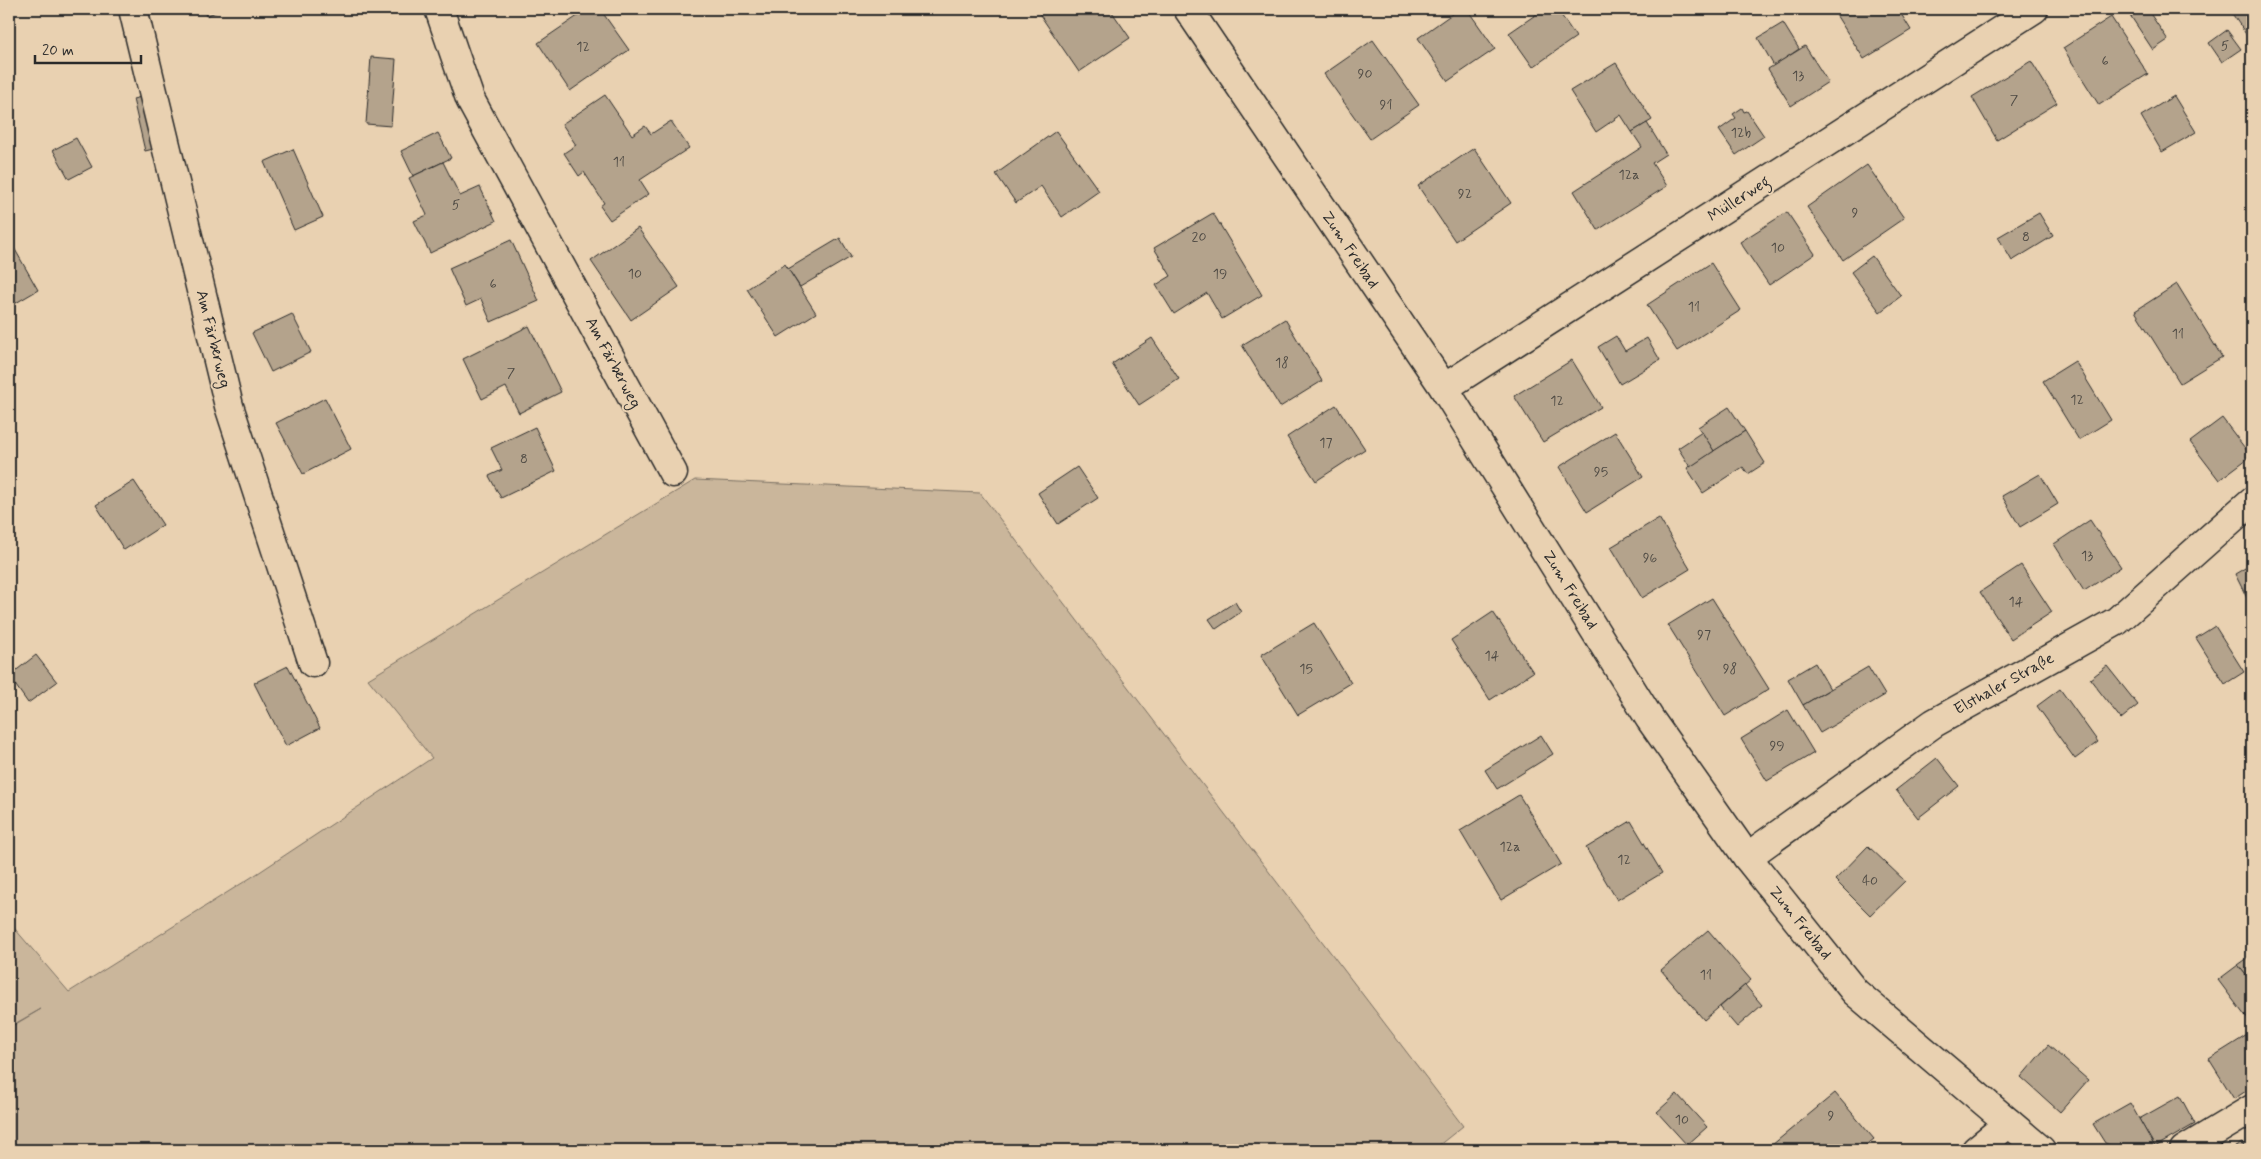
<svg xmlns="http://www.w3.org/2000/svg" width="2261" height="1159" font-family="Mynerve,sans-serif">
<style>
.green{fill:#cab69b;stroke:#7a7063}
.building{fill:#b4a38c;stroke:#2b2b2b}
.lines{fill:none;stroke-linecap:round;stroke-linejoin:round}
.minor-casing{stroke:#2b2b2b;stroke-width:31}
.minor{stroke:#e9d1b1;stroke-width:28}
.labels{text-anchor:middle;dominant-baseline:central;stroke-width:4;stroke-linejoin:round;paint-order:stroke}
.number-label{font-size:14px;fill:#4d4943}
.street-label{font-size:16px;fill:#2b2b2b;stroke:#e9d1b1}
</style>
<rect width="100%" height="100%" fill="#e9d1b1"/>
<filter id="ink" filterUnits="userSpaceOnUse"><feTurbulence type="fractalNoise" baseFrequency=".02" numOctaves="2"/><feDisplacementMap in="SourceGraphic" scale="10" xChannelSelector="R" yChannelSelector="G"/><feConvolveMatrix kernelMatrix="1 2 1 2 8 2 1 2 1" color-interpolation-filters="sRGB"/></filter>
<g filter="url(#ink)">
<polygon class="green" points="695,480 980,493 1463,1126 1433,1150 9,1150 9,1028 41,1009 9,1027 9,922 69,992 255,875 432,758 368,679"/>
<g class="building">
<polygon points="203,9 223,9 206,16"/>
<polygon points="588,9 600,9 629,50 570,91 538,43"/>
<polygon points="1036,9 1110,9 1130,38 1079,72"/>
<polygon points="1459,9 1467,9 1495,49 1448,81 1418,38"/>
<polygon points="1544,9 1557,9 1576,37 1533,67 1509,33"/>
<polygon points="1898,9 1911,30 1864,59 1833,10"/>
<polygon points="2126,9 2147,9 2168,40 2153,50"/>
<polygon points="2229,9 2252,9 2252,43"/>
<polygon points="2111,17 2148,74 2099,105 2063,48"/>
<polygon points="1783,23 1799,49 1774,66 1758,38"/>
<polygon points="2227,30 2241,49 2222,62 2209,43"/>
<polygon points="1373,40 1419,105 1370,139 1324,74"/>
<polygon points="1805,46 1828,82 1791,106 1768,69"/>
<polygon points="371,57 396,59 391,126 366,124"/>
<polygon points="2031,61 2057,103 1997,140 1972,97"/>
<polygon points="1616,63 1652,120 1632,132 1621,115 1596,132 1570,91"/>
<polygon points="154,94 166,146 145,151 133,99"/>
<polygon points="605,95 632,135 645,126 651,134 671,121 689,148 640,180 649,194 610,220 600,206 604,203 584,172 579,176 564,153 576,145 562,124"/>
<polygon points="2174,96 2196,132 2162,152 2141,116"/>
<polygon points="1742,108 1744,112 1747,111 1764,136 1736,155 1719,130 1736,118 1733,114"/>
<polygon points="1647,123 1666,154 1652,163 1667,186 1598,230 1574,191 1642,147 1632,132"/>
<polygon points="1056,131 1099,191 1062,217 1041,186 1016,203 996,174"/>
<polygon points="438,133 451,158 413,176 401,151"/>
<polygon points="76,138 92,167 69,179 53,150"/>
<polygon points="1474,148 1511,203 1455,241 1418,186"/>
<polygon points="293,149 323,217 294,230 264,162"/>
<polygon points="443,162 460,196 480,187 496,221 430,253 414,221 427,215 409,178"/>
<polygon points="1867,165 1904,218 1843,260 1807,207"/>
<polygon points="1787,212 1815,254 1769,285 1740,242"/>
<polygon points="1213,213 1262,295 1222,319 1207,293 1174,314 1156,285 1171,276 1154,248"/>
<polygon points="2039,213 2053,236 2012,261 1998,237"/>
<polygon points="638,228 679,287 631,320 591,261"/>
<polygon points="840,238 851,257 800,287 788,269"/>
<polygon points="9,239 38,290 9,307"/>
<polygon points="511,240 539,301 491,322 481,299 466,306 449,268"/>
<polygon points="1872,256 1901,296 1880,312 1851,272"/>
<polygon points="1711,263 1741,310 1677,351 1647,305"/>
<polygon points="785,264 816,313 778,337 747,289"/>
<polygon points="2177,284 2222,357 2180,383 2135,311"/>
<polygon points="292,314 311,352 271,372 252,333"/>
<polygon points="1285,319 1322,381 1280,407 1242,345"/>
<polygon points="529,326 561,392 519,413 506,387 482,399 463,359"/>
<polygon points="1616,336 1625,351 1647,338 1660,360 1620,384 1598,347"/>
<polygon points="1152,338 1179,379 1139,405 1112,364"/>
<polygon points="1572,360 1601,407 1543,442 1514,396"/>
<polygon points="2075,361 2111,420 2079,440 2043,381"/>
<polygon points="325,398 351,449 303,474 276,423"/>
<polygon points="1336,405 1365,449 1316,481 1287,437"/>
<polygon points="1729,407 1745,431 1714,451 1698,427"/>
<polygon points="2222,418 2251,456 2219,480 2190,442"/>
<polygon points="535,427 556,471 501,498 489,476 502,470 491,448"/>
<polygon points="1745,431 1765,463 1748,474 1743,467 1703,493 1687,468"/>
<polygon points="1615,432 1643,477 1587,512 1559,467"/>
<polygon points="1702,432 1714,451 1690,467 1678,448"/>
<polygon points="1077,467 1098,498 1058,524 1038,493"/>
<polygon points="2040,474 2058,504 2020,527 2002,496"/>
<polygon points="134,481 163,525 124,550 96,505"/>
<polygon points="1659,518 1690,569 1642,598 1611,547"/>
<polygon points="2090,520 2121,567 2084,591 2054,544"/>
<polygon points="2252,564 2252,608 2235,574"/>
<polygon points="2021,565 2052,612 2011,639 1980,592"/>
<polygon points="1712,598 1769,689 1725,716 1668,625"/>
<polygon points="1235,602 1241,612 1216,629 1209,619"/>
<polygon points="1493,612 1533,672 1490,700 1451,640"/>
<polygon points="1314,623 1351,683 1298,715 1261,655"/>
<polygon points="2215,626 2244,672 2225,684 2196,638"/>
<polygon points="36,655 57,682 28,703 9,676"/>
<polygon points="1815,663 1830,689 1803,705 1788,679"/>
<polygon points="288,666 320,728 286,746 254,683"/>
<polygon points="2107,666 2138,705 2121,719 2090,679"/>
<polygon points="1868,667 1885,695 1820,733 1803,705"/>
<polygon points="2060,689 2098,742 2075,759 2037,706"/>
<polygon points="1788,710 1814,753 1767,781 1741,739"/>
<polygon points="1541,735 1553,754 1497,789 1485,770"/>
<polygon points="1937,758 1959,786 1918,818 1896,790"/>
<polygon points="1519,795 1561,864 1501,900 1460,831"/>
<polygon points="1631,821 1662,873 1617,900 1586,848"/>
<polygon points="1868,846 1905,881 1870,915 1835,880"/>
<polygon points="1708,930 1751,980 1704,1020 1661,970"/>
<polygon points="2252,955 2252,983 2238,965"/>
<polygon points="2238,965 2252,983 2251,1024 2218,980"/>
<polygon points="1745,985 1762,1005 1737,1027 1720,1007"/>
<polygon points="2252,1032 2252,1087 2234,1099 2209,1059"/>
<polygon points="2048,1045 2088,1080 2060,1112 2021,1077"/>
<polygon points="1835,1093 1874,1139 1860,1150 1766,1150"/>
<polygon points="1677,1094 1707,1127 1687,1145 1657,1112"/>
<polygon points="2180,1096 2195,1124 2155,1147 2139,1119"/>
<polygon points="2130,1103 2155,1147 2149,1150 2121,1150 2105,1143 2093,1124"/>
<polygon points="2242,1143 2246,1150 2230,1150"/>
</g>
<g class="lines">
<defs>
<g id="minor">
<polyline points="133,9 229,406 313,663"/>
<polyline points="439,9 470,99 673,473"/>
<polyline points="1188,9 1444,388 1650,719 1747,857 1855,992 2041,1150"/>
<polyline points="1444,388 2034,9"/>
<polyline points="1747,857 1934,723 2117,621 2252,501"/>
<polyline points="1976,1150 2009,1123"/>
<polyline points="2184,1150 2252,1109"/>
</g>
</defs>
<use href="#minor" class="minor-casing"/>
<use href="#minor" class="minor"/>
</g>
</g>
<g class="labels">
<g class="number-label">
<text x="2225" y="46">5</text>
<text x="583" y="47">12</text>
<text x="2105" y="61">6</text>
<text x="1365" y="74">90</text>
<text x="1798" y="76">13</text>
<text x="2014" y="100">7</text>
<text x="1386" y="105">91</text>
<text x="1741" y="133">12b</text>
<text x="619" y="162">11</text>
<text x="1629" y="175">12a</text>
<text x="1465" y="194">92</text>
<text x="456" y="205">5</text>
<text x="1855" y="213">9</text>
<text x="1199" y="237">20</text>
<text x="2026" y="237">8</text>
<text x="1778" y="248">10</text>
<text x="635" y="274">10</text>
<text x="1220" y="274">19</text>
<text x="493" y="284">6</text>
<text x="1694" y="307">11</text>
<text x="2178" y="334">11</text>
<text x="1282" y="363">18</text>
<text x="511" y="373">7</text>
<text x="2077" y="400">12</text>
<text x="1557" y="401">12</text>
<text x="1326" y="443">17</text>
<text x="524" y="459">8</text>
<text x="1601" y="472">95</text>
<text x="2087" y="556">13</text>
<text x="1650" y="558">96</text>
<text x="2016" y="602">14</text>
<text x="1704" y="635">97</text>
<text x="1492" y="656">14</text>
<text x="1306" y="669">15</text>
<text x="1730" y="669">98</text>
<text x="1777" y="746">99</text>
<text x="1510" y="847">12a</text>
<text x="1624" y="860">12</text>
<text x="1870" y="881">40</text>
<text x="1706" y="975">11</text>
<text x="1831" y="1116">9</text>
<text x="1682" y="1120">10</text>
</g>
<g class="street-label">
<text transform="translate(1739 199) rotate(-33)">Müllerweg</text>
<text transform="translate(1350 250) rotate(56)">Zum Freibad</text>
<text transform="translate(213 339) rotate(76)">Am Färberweg</text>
<text transform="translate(613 363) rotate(62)">Am Färberweg</text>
<text transform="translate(1570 590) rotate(58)">Zum Freibad</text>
<text transform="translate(2004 684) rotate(-29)">Elsthaler Straße</text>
<text transform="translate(1800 923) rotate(51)">Zum Freibad</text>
</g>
</g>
<rect width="2261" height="1159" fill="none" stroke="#e9d1b1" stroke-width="30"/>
<rect x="15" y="15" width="2231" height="1129" fill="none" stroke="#2b2b2b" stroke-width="2" filter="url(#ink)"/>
<path d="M35 55v8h106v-8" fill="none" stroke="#2b2b2b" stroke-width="2.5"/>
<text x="42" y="55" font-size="15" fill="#2b2b2b" stroke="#e9d1b1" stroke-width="4" paint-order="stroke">20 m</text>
</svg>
